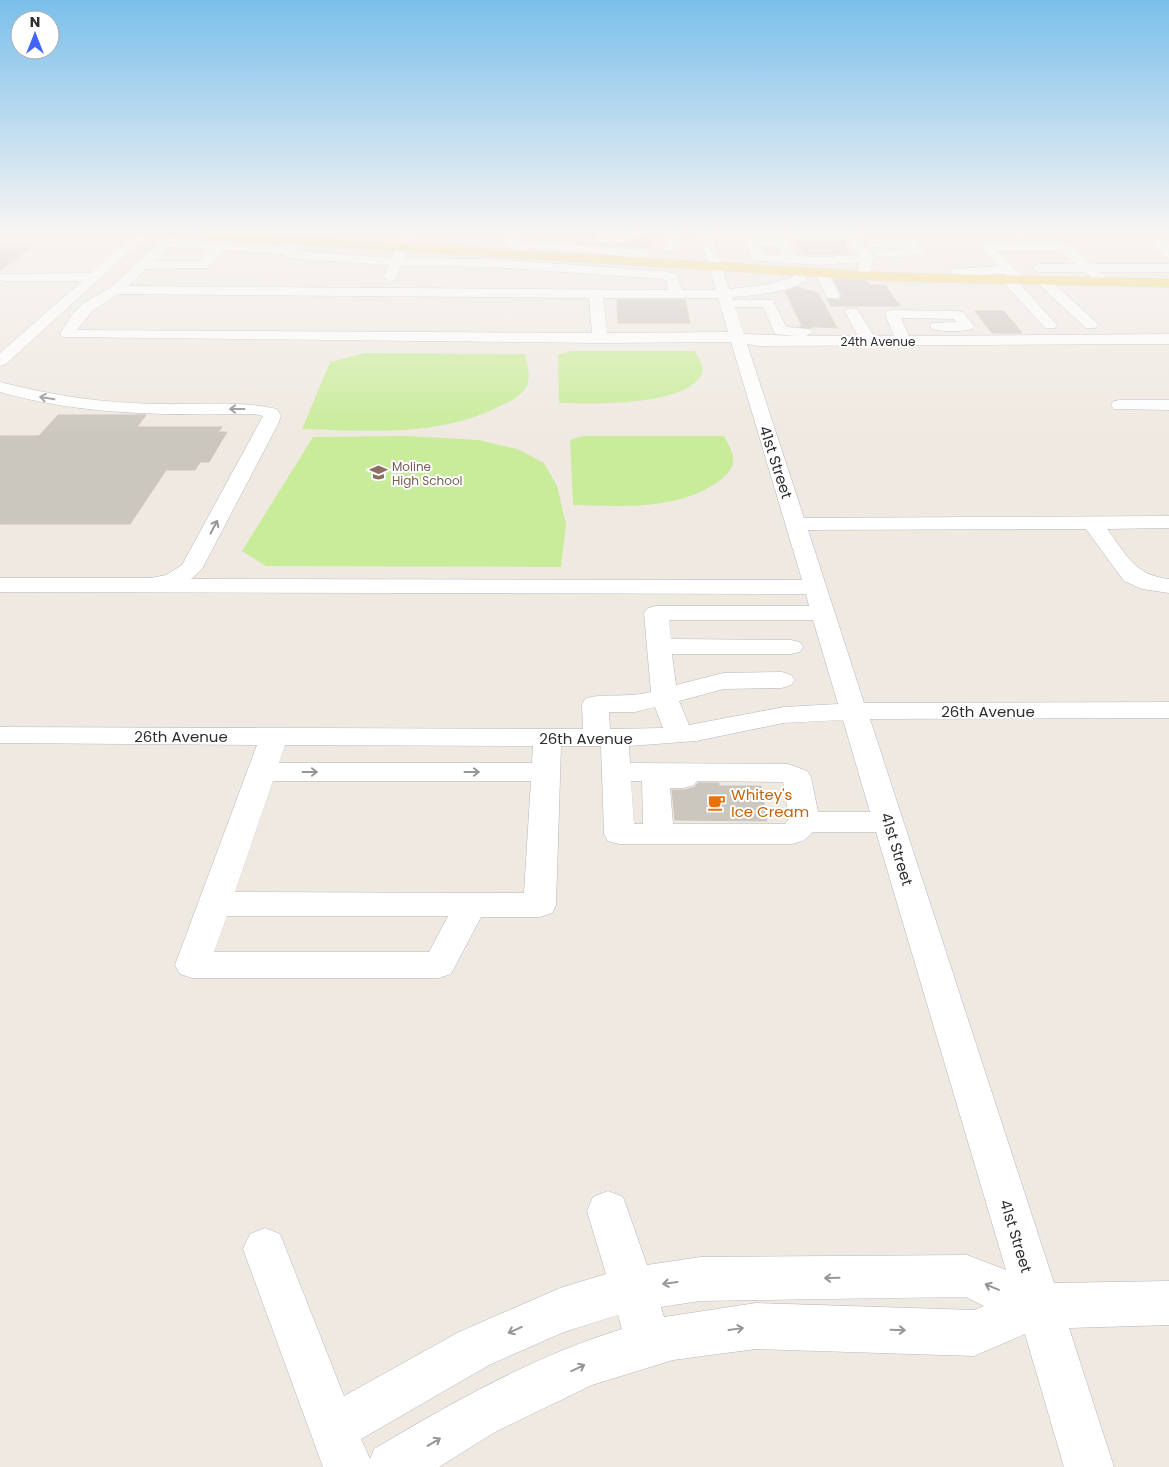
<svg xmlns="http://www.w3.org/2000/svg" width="1169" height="1467" font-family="Poppins,sans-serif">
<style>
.pitch{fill:#c9ec9a}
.building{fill:#cbc7bf;stroke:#cbc5ba}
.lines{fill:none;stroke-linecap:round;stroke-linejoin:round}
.minor-tunnel{stroke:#c8c4bd;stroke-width:13;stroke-dasharray:13 7;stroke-linecap:butt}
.minor-casing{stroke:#b4b7c1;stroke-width:1}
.major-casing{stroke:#c9c9c9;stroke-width:1}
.minor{fill:#fff;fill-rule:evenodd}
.major{fill:#f2d163;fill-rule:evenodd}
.oneway{stroke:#969696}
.labels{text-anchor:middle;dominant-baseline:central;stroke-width:4;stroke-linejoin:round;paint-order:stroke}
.far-street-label{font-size:12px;fill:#2e2e2e;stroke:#fff}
.far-education-label{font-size:12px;fill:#785e54;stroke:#fff;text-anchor:start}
.street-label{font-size:15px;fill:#2e2e2e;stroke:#fff}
.food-label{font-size:15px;fill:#c56008;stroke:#fff;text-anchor:start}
</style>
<rect width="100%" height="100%" fill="#efe9e1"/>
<g class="pitch">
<path d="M570 351H695C698 358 705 366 702 373 688 407 590 404 559 403L558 355Z"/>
<path d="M365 353 525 354C527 364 532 378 526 387 520 397 508 403 498 407 438 437 367 431 302 429L330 362Z"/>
<polygon points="406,436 478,440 517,449 544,463 557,486 566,524 561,567 266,566 242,551 313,437"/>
<path d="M583 436H724C728 444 734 453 733 461 733 470 724 477 718 482 676 511 621 506 573 505L570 440Z"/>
</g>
<g class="building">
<polygon points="587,230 627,230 610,235 599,232 592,238 586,237"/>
<polygon points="649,236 651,247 645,248 618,245"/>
<polygon points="796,241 841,241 850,254 803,254"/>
<polygon points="0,244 35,244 0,271"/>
<polygon points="834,279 867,281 870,285 885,285 900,306 831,306 827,299 838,300 842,296"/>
<polygon points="797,287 818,293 837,328 802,326 785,291"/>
<polygon points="617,300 685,300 690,323 618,323"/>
<polygon points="975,311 1004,311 1022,333 992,333"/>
<polygon points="58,415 146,415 137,427 222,427 218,432 227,432 209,462 200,462 195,470 166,470 130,524 0,524 0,436 39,436"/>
<polygon points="698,783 719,783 719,786 761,786 767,821 675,820 672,790 685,790 695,787"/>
</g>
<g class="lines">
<g class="minor-tunnel">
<polyline points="839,238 847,240"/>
<polyline points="801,325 811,328"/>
</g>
<defs>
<g id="minor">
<polygon points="140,230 151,232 6,364 0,366 0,353 82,281 4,281 0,280 0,274 91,273"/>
<path d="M178 230 184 234 178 240 280 246 298 240 304 244 293 250 297 251 392 258 404 230H416L404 258 492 259 661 271 677 274 682 290H716L698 230 850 231 854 232 874 258 868 278H858L856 275 860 262 822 265 758 261 753 260 745 242 751 238H765L712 236 729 289 765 285 793 277 794 269H804L807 279C796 292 749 296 732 297L733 300H773L786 327 810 329 813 332 806 336H858L845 312 847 309H857L874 336H894L885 314 887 311 892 310 958 311 963 312 974 326 972 329C960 332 944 332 932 329L930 326 932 323 956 322 954 319 901 318 909 336 1169 334V344L760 346 747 344 804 518 1169 516V528L1107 529C1127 555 1134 575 1169 579V593L1142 589 1124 581 1086 529 808 530 864 703 1169 702V718L870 719 1054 1283 1169 1281V1325L1069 1328 1114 1467H1064L1025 1334 974 1356 756 1349 673 1360 592 1385 495 1432 439 1467H323L243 1249 250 1234 265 1228 280 1234 344 1396 459 1332 560 1288 606 1274 587 1211 593 1197 608 1191 623 1197 647 1265 700 1257 967 1255 1006 1270 876 832H813L803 841 792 844H619L608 841 604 834 601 746H561L556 905 552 913 540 917H481L451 974 439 978H192L180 974 175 965 257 745 0 743V727L583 729 582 704 586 698C607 693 628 698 651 692L644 613 648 608 656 606H809L806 594 0 592V578H151L166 575 182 565 263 416 255 414C168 415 84 416 0 392V382C55 396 102 403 159 404 198 405 239 400 277 409L281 416 278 424 202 569 191 579 802 580 731 342 600 343 63 337 60 334 70 317 82 304 111 287 162 240ZM786 239H847L859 255 822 257 795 256ZM759 246H777L781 255 763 254ZM169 247 210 249 199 261H154ZM223 250 280 254 296 259 389 265 383 277 390 281 395 280 401 266 492 267 661 279 666 280 668 290 128 286 146 269 208 268ZM118 294 589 298 592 333 77 330 92 311ZM603 298H718L728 332 607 333ZM735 307H763L775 334 798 336 744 334ZM669 620H813L838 704 784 707 689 725 679 701 724 689 782 688 791 685 795 680 791 675 782 672 723 673 676 685 672 654H791L800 652 803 647 800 642 791 640 671 639ZM655 707 663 728 610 729 609 712H635ZM843 720 870 812H818L811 777 807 771 788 764 630 763 629 746 696 741 784 723ZM285 745 533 746 532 763H279ZM273 781H531L524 893 235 892ZM631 781H642L643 824H634ZM697 781 783 782 789 819 785 824H673L670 788H684L694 785ZM227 916H448L429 952H214ZM966 1297 984 1306 974 1310 756 1303 664 1317 661 1307 700 1301ZM618 1315 622 1329C534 1356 453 1402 374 1449L370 1459 361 1439 491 1364 564 1332Z"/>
<polygon points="506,230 518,230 516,242 527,245 533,241 644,250 650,254 644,258 529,248 527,251 513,258 507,254 513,249 504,244"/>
<path d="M635 230H655L653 233C637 237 608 252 594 238L600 234 610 237Z"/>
<polygon points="665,230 677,230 681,246 679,249 666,252 662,251 660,248 662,245 668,244"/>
<path d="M872 240H911L915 241 924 252C919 258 879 260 874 254L876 251 908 249 868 247 866 244 868 241Z"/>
<polygon points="1158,241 1169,241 1169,258 1165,257 1152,245"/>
<polygon points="986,243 1064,243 1068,244 1091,264 1169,264 1169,272 1100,272 1111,282 1104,286 1099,285 1085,272 1038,272 1031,268 1038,264 1076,264 1061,251 997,251 1024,278 1026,281 1021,285 1057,325 1055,328 1045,328 1005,284 1003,281 1008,277 1005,274 968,276 971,280 969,283 959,283 951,272 953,269 998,266 980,247"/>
<polygon points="822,269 827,270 840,295 838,298 828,298 826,295 815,273"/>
<polygon points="1044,278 1049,279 1096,322 1098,325 1096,328 1086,328 1039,285 1037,282 1039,279"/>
<polygon points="1120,400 1169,400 1169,410 1114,409 1111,405 1114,401"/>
</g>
<polygon id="major" points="115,230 185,230 891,273 1169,279 1169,287 891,281 121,234"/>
</defs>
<use href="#minor" class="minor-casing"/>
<use href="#major" class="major-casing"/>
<use href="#minor" class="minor"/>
<use href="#major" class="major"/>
</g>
<defs><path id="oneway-shaft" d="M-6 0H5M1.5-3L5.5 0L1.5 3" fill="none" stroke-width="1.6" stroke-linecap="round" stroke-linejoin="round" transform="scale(1.25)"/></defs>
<g class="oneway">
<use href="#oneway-shaft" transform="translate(47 398) rotate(-170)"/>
<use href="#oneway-shaft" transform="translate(237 409) rotate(180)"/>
<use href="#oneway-shaft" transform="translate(214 527) rotate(-62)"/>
<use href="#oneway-shaft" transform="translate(310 772)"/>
<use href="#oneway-shaft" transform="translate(472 772)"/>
<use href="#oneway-shaft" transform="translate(832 1278) rotate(179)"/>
<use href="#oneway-shaft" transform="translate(670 1283) rotate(172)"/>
<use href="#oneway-shaft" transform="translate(992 1287) rotate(-157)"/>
<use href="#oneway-shaft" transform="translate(736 1329) rotate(-8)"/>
<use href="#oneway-shaft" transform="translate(515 1330) rotate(156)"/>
<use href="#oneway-shaft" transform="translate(898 1330) rotate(2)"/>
<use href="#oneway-shaft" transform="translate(578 1368) rotate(-25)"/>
<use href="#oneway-shaft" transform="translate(434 1442) rotate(-31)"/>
</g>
<linearGradient id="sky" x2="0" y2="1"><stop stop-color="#7abfeb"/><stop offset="0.53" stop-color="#f8f5f2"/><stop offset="1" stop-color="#f8f5f2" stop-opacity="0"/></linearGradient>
<rect width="1169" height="436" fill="url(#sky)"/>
<defs>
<symbol id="school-bare" viewBox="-9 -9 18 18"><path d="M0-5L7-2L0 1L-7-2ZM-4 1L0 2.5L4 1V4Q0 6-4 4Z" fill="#8d6e63" stroke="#fff" stroke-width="2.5" paint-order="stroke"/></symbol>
<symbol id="cafe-bare" viewBox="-9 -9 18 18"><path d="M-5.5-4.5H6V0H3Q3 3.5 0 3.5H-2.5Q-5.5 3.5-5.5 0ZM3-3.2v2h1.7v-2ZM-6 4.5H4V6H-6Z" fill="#e8710a" stroke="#fff" stroke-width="2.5" paint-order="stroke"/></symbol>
</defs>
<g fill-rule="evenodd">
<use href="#school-bare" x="366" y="460" width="25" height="25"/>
<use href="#cafe-bare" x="704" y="790" width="25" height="25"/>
</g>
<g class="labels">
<g class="far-street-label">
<text x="878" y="341">24th Avenue</text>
</g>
<g class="far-education-label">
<text x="392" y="466">Moline<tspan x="392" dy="14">High School</tspan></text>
</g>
<g class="street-label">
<text transform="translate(776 462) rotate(72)">41st Street</text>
<text x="988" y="711">26th Avenue</text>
<text x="181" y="736">26th Avenue</text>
<text x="586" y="738">26th Avenue</text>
<text transform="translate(897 849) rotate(73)">41st Street</text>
<text transform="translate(1016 1236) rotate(73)">41st Street</text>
</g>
<g class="food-label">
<text x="731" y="794">Whitey's<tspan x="731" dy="17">Ice Cream</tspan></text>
</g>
</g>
<g transform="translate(35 35)"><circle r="24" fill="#ffffff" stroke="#ababab"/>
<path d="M0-4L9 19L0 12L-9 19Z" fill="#4264fb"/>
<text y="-8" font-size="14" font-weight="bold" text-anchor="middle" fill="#2e2e2e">N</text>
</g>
</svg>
